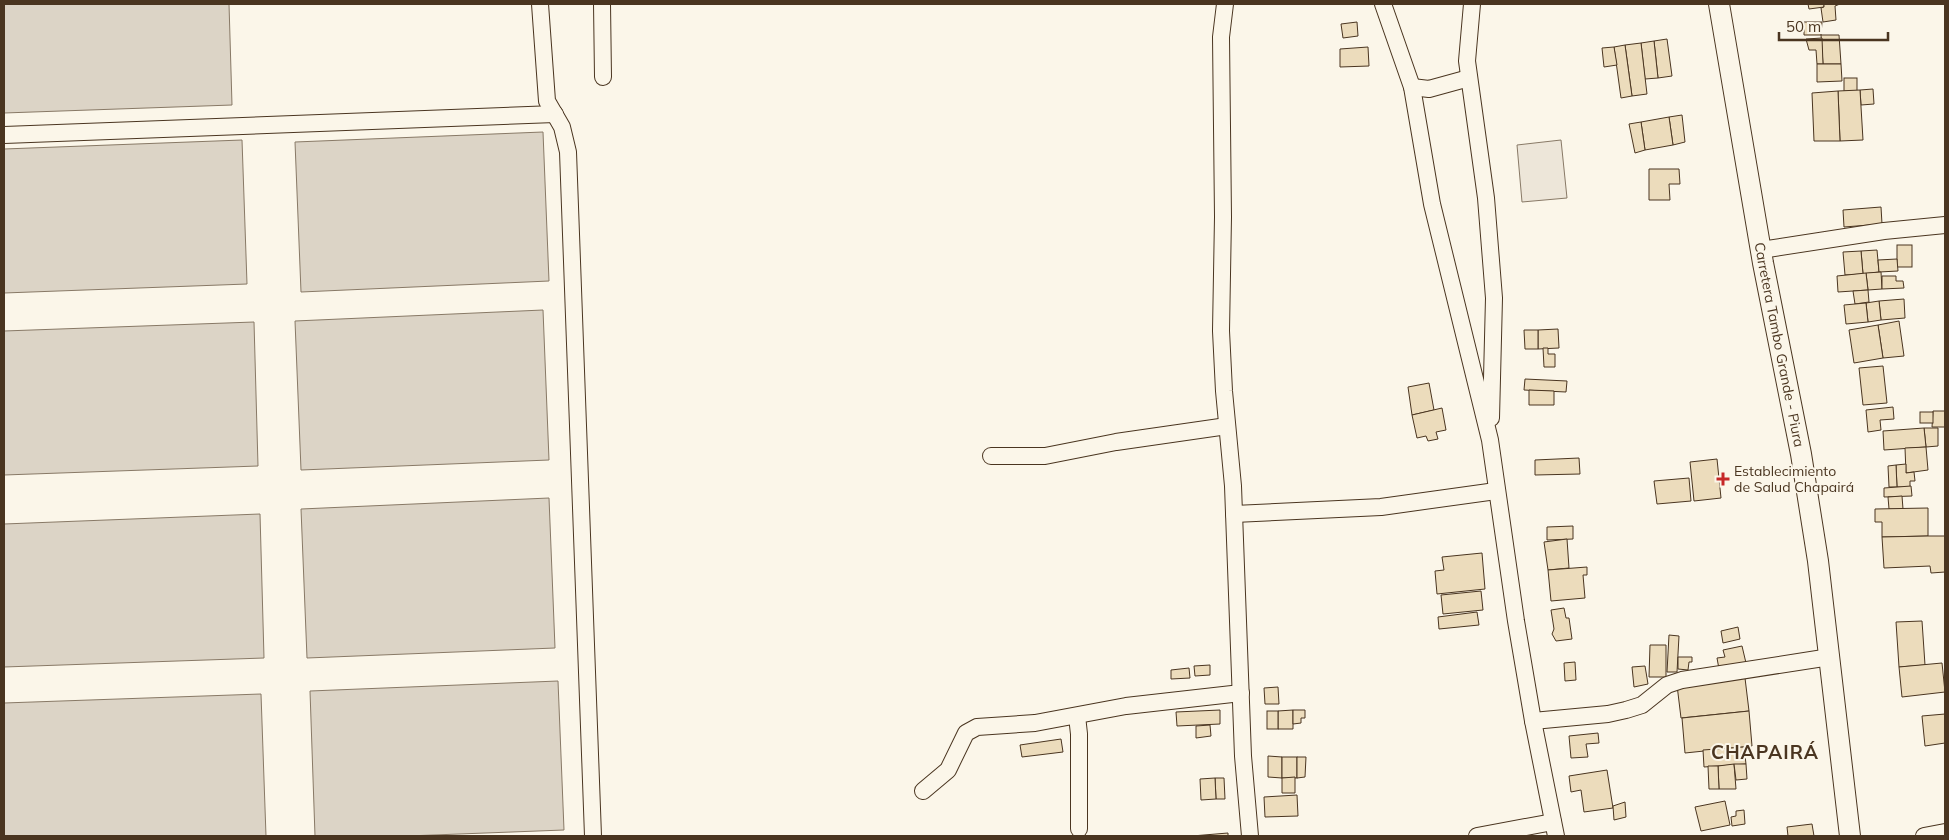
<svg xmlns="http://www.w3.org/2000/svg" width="1949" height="840" font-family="Mulish,sans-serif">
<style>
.green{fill:#ede6d9;stroke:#887966}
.water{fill:#dcd4c6;stroke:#887966}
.building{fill:#ecdcbc;stroke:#4a3520}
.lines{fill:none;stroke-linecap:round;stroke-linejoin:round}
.minor-casing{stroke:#4a3520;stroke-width:18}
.major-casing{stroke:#4a3520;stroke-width:22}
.minor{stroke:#fbf6e9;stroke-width:16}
.major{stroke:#fbf6e9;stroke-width:20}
.poi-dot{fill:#c62828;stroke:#fbf6e9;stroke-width:2}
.labels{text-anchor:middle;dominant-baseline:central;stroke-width:4;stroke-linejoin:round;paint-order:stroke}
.street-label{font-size:14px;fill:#4a3520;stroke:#fbf6e9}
.poi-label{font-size:14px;fill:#4a3520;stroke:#fbf6e9;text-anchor:start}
.district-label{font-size:19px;font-weight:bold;letter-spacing:1px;fill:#4a3520;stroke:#fbf6e9}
</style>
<rect width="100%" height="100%" fill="#fbf6e9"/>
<polygon class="green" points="1561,140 1567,198 1522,202 1517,145"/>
<g class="water">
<polygon points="4,4 229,4 232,105 4,113"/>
<polygon points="543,132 549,281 301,292 295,142"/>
<polygon points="242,140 247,284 4,293 4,149"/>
<polygon points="543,310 549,460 301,470 295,321"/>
<polygon points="254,322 258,466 4,475 4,331"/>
<polygon points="549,498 555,648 307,658 301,509"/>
<polygon points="260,514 264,658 4,667 4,524"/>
<polygon points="558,681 564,830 407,836 315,836 310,691"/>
<polygon points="261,694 266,836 4,836 4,703"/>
</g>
<g class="building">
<polygon points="1808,4 1824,4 1824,7 1809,9"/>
<polygon points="1824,4 1840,4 1835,6 1836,20 1823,22 1821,8 1824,7"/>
<polygon points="1357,22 1358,36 1343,38 1341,24"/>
<polygon points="1804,22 1822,22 1821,35 1804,35"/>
<polygon points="1821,35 1839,35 1841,64 1823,64"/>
<polygon points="1822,38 1823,64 1817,64 1816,50 1809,50 1806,39"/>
<polygon points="1667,39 1672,76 1658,78 1654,41"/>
<polygon points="1654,41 1658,78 1645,79 1641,43"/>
<polygon points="1641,43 1647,94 1632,96 1625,45"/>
<polygon points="1625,45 1632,96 1621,98 1614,47"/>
<polygon points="1368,47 1369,66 1340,67 1340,49"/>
<polygon points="1614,47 1617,65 1604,67 1602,48"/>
<polygon points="1817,64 1841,64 1842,81 1817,82"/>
<rect x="1844" y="78" width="13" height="13"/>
<polygon points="1873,89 1874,104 1861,105 1860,90"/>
<polygon points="1860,90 1863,140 1840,141 1838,91"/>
<polygon points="1838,91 1840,141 1814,141 1812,93"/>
<polygon points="1682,115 1685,142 1673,145 1669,117"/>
<polygon points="1669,117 1673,145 1645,150 1641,122"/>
<polygon points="1641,122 1645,150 1635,153 1629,124"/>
<polygon points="1649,169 1679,169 1680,184 1669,184 1670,200 1649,200"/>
<polygon points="1881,207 1882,224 1844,227 1843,210"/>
<rect x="1897" y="245" width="15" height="22"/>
<polygon points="1877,250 1879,272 1863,274 1861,251"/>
<polygon points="1861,251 1863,274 1845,275 1843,252"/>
<polygon points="1897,259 1898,271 1879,272 1878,260"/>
<polygon points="1881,272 1882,289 1868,290 1866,273"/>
<polygon points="1866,273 1868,290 1838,292 1837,276"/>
<polygon points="1882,276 1896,276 1896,281 1903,281 1904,288 1882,289"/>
<polygon points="1868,290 1869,302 1855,304 1853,291"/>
<polygon points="1904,299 1905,318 1881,320 1879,301"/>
<polygon points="1879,301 1881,320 1868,322 1866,303"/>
<polygon points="1866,303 1868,322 1846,324 1844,305"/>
<polygon points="1899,321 1904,356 1883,358 1878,325"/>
<polygon points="1878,325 1883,358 1854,363 1849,330"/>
<polygon points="1558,329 1559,348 1538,349 1538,330"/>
<polygon points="1524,330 1538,330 1538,349 1525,349"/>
<polygon points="1543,348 1548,348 1548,354 1555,354 1555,367 1544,367"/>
<polygon points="1883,366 1887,403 1863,405 1859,368"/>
<polygon points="1525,379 1567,381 1566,392 1524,390"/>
<polygon points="1429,383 1434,410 1412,415 1408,387"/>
<polygon points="1529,390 1554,391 1554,405 1529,405"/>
<polygon points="1893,407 1894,419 1880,420 1881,430 1868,432 1866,410"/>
<polygon points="1442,408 1446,430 1436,432 1438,439 1428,441 1426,436 1417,438 1412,415"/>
<polygon points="1933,411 1945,411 1945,427 1932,427"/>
<rect x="1920" y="412" width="13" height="11"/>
<polygon points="1924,428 1938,428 1938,446 1926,447"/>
<polygon points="1924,428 1926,447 1884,450 1883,431"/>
<polygon points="1926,447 1928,470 1906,473 1905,448"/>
<polygon points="1579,458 1580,474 1535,475 1535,460"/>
<polygon points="1717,459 1721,498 1694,501 1690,462"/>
<polygon points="1906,464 1906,473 1914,472 1915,481 1910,481 1910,487 1897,487 1896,465"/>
<polygon points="1896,465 1897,487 1889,487 1888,466"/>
<polygon points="1689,478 1691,501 1657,504 1654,481"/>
<polygon points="1911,486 1912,496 1884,497 1884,488"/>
<polygon points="1902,496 1903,509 1889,509 1888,497"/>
<polygon points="1928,508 1928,536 1882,537 1882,522 1875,522 1875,509"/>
<polygon points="1573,526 1573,539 1547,540 1547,527"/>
<polygon points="1928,536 1945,536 1945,572 1931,573 1930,566 1884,568 1882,537"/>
<polygon points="1567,539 1569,568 1548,570 1544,542"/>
<polygon points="1482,553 1485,589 1437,594 1435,571 1444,570 1442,557"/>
<polygon points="1587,567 1587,575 1583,575 1585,598 1551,601 1548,570"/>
<polygon points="1481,591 1483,610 1443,614 1441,595"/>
<polygon points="1564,608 1566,618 1569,618 1572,639 1556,641 1552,634 1554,629 1551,610"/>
<polygon points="1477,612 1479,625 1439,629 1438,617"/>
<polygon points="1922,621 1925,665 1899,667 1896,622"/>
<polygon points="1738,627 1740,639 1723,643 1721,631"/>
<polygon points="1669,635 1679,636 1677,672 1667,672"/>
<polygon points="1650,645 1666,645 1666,677 1649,677"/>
<polygon points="1742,646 1746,663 1719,669 1717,658 1725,657 1723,650"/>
<polygon points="1678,657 1692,657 1692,662 1689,662 1688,670 1678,669"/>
<polygon points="1575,662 1576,680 1565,681 1564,663"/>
<polygon points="1942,663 1945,692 1902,697 1899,667"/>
<polygon points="1210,665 1210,675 1195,676 1194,666"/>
<polygon points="1645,666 1648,684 1634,687 1632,667"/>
<polygon points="1189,668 1190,678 1171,679 1171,670"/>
<polygon points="1745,678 1749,711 1681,718 1677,685"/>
<polygon points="1278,687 1279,704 1265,704 1264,688"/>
<polygon points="1220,710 1220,724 1177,726 1176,712"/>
<polygon points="1293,710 1293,729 1278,729 1278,711"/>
<polygon points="1293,710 1305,710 1305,718 1301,718 1301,723 1293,724"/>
<rect x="1267" y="711" width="11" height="18"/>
<polygon points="1749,711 1752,746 1685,753 1682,718"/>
<polygon points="1945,714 1945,743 1925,746 1922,716"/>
<polygon points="1210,725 1211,736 1196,738 1196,726"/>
<polygon points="1598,733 1599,743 1586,744 1588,757 1571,758 1569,736"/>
<polygon points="1061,739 1063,752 1022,757 1020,745"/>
<polygon points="1744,747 1746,764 1704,767 1703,750"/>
<polygon points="1268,756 1282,757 1282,778 1268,777"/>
<rect x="1282" y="757" width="15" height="21"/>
<polygon points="1297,757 1306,757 1305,777 1297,778"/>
<polygon points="1734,764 1736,789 1719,789 1718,766"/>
<polygon points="1734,764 1746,764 1747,779 1736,780"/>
<polygon points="1708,766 1718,766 1719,789 1709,789"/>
<polygon points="1607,770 1613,808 1584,812 1581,790 1571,792 1569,776"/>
<polygon points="1295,777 1295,793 1282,793 1282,778"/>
<polygon points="1215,778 1224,778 1225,799 1216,799"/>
<polygon points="1215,778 1216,799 1201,800 1200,779"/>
<polygon points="1297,795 1298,816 1265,817 1264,797"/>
<polygon points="1725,801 1730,825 1701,831 1695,807"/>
<polygon points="1625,802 1626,817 1614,820 1613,806"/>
<polygon points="1744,810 1745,824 1732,826 1731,817 1736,816 1736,811"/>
<polygon points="1812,824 1814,836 1788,836 1787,827"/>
<polygon points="1228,833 1228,836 1192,836"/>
</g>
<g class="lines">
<defs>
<g id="minor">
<polyline points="540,4 547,101 562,127 568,152 593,836"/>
<polyline points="602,4 603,77"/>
<polyline points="1225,4 1221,37 1223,217 1221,331 1224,391 1233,486 1243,756 1250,836"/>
<polyline points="1383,4 1412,87 1432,204 1490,440 1516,621 1533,721 1556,836"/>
<polyline points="1472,4 1467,61 1486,198 1494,298 1491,418"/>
<polyline points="1412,87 1429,89 1469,78"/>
<polyline points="4,135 555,114"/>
<polyline points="1761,250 1884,231 1945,225"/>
<polyline points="991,456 1045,456 1116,442 1227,426"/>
<polyline points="1234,514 1381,507 1496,491"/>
<polyline points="1077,716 1079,734 1079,829"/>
<polyline points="1533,721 1608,714 1626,710 1642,705 1667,685 1682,680 1830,657"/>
<polyline points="923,791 948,770 966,733 977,727 1035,723 1126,706 1241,693"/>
<polyline points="1477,836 1553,822"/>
<polyline points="1924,836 1945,832"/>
</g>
<g id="major">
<path id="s1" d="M1719 4 1763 263 1801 454 1818 561 1850 836"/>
</g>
</defs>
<use href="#minor" class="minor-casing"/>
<use href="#major" class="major-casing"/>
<use href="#minor" class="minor"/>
<use href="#major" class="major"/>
</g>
<path class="poi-dot" d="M1720.5 471.5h5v5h5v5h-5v5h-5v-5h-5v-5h5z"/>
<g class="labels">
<g class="street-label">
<text stroke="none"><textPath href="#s1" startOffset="346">Carretera Tambo Grande - Piura</textPath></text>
</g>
<g class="poi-label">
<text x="1734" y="471">Establecimiento<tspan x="1734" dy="16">de Salud Chapairá</tspan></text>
</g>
<g class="district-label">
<text x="1765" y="752">CHAPAIRÁ</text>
</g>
</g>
<rect width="1949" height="840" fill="none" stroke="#4a3520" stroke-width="10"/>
<path d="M1779 32v8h109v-8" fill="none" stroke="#4a3520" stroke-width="2.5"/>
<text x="1786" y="32" font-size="15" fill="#4a3520" stroke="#fbf6e9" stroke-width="4" paint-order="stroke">50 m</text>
</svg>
